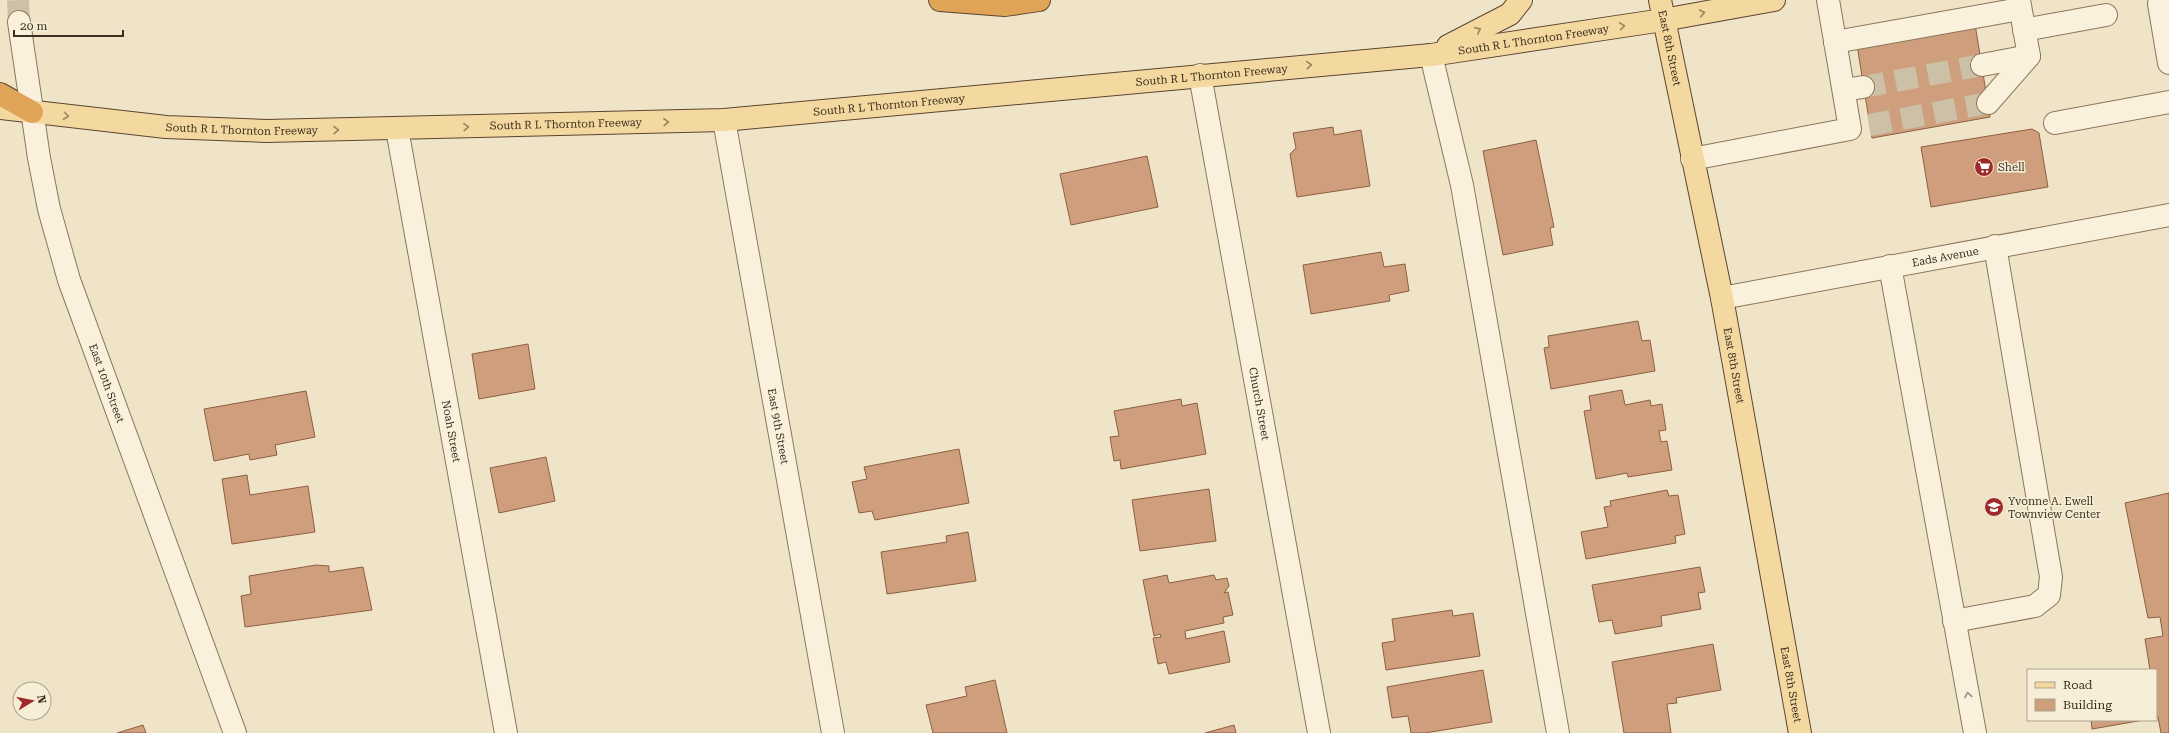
<svg xmlns="http://www.w3.org/2000/svg" width="2169" height="733" font-family="'Roboto Serif',serif">
<style>
.building{fill:#cf9f7d;stroke:#8d5f41}
.lines{fill:none;stroke-linecap:round;stroke-linejoin:round}
.minor-tunnel{stroke:#ccc0a6;stroke-width:22;stroke-dasharray:22 11;stroke-linecap:butt}
.minor-casing{stroke:#8d765c;stroke-width:24}
.major-casing{stroke:#5b4430;stroke-width:24}
.highway-casing{stroke:#5b4430;stroke-width:24}
.minor{stroke:#faf1dc;stroke-width:22}
.major{stroke:#f3d9a0;stroke-width:22}
.highway{stroke:#e0a458;stroke-width:22}
.oneway{stroke:#988460}
.oneway2{stroke:#9c907e}
.labels{text-anchor:middle;dominant-baseline:central;stroke-width:3;stroke-linejoin:round;paint-order:stroke}
.street-label{font-size:11px;fill:#3d2e20;stroke:#f7eed8}
.poi-label{font-size:11px;fill:#3d2e20;stroke:#f7eed8;text-anchor:start}
</style>
<rect width="100%" height="100%" fill="#f0e4c8"/>
<g class="building">
<polygon points="1975,24 1990,117 1872,138 1857,45"/>
<polygon points="1333,127 1334,135 1361,130 1370,186 1297,197 1290,154 1296,148 1293,133"/>
<polygon points="2032,129 2039,133 2048,187 1931,207 1921,147"/>
<polygon points="1536,140 1554,227 1550,228 1553,245 1503,255 1483,151"/>
<polygon points="1147,156 1158,207 1071,225 1060,174"/>
<polygon points="1381,252 1384,267 1405,264 1409,291 1389,295 1390,301 1311,314 1303,265"/>
<polygon points="1638,321 1642,341 1650,340 1655,371 1551,389 1544,348 1549,347 1548,336"/>
<polygon points="528,344 535,389 479,399 472,354"/>
<polygon points="1622,390 1625,405 1650,400 1651,406 1662,404 1666,430 1659,431 1661,442 1667,441 1672,470 1628,477 1627,473 1596,479 1584,411 1591,410 1589,396"/>
<polygon points="306,391 315,437 275,445 277,455 250,460 249,454 214,461 204,409"/>
<polygon points="1181,399 1182,406 1197,403 1206,454 1121,469 1120,460 1114,461 1110,437 1119,436 1114,411"/>
<polygon points="959,449 969,503 875,520 872,511 859,513 852,482 867,479 864,467"/>
<polygon points="546,457 555,501 499,513 490,468"/>
<polygon points="247,475 250,495 308,486 315,532 232,544 222,479"/>
<polygon points="1209,489 1216,541 1140,551 1132,500"/>
<polygon points="1667,490 1669,496 1678,495 1685,534 1675,536 1676,543 1586,559 1581,532 1608,527 1604,507 1611,506 1610,501"/>
<polygon points="2169,493 2169,733 2161,733 2158,717 2156,718 2156,670 2150,670 2145,639 2163,636 2160,617 2148,618 2125,503"/>
<polygon points="968,532 976,581 887,594 881,552 947,542 946,536"/>
<polygon points="316,565 329,566 329,572 363,567 372,610 245,627 241,596 251,594 249,576"/>
<polygon points="1700,567 1705,592 1698,593 1701,609 1661,616 1662,626 1615,634 1612,620 1599,622 1592,585"/>
<polygon points="1167,575 1169,583 1214,575 1216,580 1227,578 1229,586 1224,593 1228,592 1233,615 1223,617 1224,623 1185,631 1186,639 1224,631 1230,662 1169,674 1166,662 1158,664 1153,638 1161,637 1160,634 1154,636 1143,580"/>
<polygon points="1452,610 1453,616 1473,613 1480,656 1386,670 1382,643 1395,641 1392,619"/>
<polygon points="1713,644 1721,690 1676,698 1677,703 1667,704 1671,733 1624,733 1612,662"/>
<polygon points="1483,670 1492,722 1425,733 1411,733 1408,716 1392,718 1387,687"/>
<polygon points="995,680 1007,733 933,733 926,705 967,696 965,687"/>
<polygon points="2091,720 2144,720 2092,729"/>
<polygon points="143,725 146,733 117,733"/>
<polygon points="1234,725 1236,733 1205,733"/>
</g>
<g class="lines">
<g class="minor-tunnel">
<polyline points="18,0 19,22"/>
<polyline points="1863,87 1982,65"/>
<polyline points="1869,125 1988,103"/>
</g>
<defs>
<g id="minor">
<polyline points="2159,4 2169,63"/>
<path id="s1" d="M19 22 39 158 49 209 69 280 235 733"/>
<polyline points="2024,30 2106,15"/>
<polyline points="1835,42 2020,9"/>
<polyline points="1431,55 1462,185 1558,733"/>
<polyline points="1982,65 2029,56"/>
<path id="s2" d="M1200 75 1319 733"/>
<polyline points="1844,90 1863,87"/>
<polyline points="1988,103 2029,56 2019,0"/>
<path id="s3" d="M724 120 833 733"/>
<polyline points="2055,123 2169,102"/>
<path id="s4" d="M397 129 506 733"/>
<polyline points="1692,159 1850,129 1828,0"/>
<polyline points="1890,266 1975,733"/>
<path id="s5" d="M1722 298 2169 215"/>
<polyline points="1954,621 2035,606 2049,595 2051,577 1995,246"/>
</g>
<g id="major">
<path id="s6" d="M1660 0 1722 298 1800 733"/>
<polyline points="1448,46 1510,14 1521,0"/>
<path id="s7" d="M0 108 166 127 266 131 724 120 1431 55 1663 20 1774 0"/>
</g>
<g id="highway">
<polyline points="940,0 1005,5 1039,0"/>
<polyline points="0,94 32,112"/>
</g>
</defs>
<use href="#minor" class="minor-casing"/>
<use href="#major" class="major-casing"/>
<use href="#highway" class="highway-casing"/>
<use href="#minor" class="minor"/>
<use href="#major" class="major"/>
<use href="#highway" class="highway"/>
</g>
<defs><path id="oneway-chevron" d="M-2-3.5L2.5 0L-2 3.5" fill="none" stroke-width="1.6" stroke-linecap="round" stroke-linejoin="round"/></defs>
<g class="oneway">
<use href="#oneway-chevron" transform="translate(1702 13) rotate(-10)"/>
<use href="#oneway-chevron" transform="translate(1622 26) rotate(-9)"/>
<use href="#oneway-chevron" transform="translate(1478 30) rotate(-27)"/>
<use href="#oneway-chevron" transform="translate(1309 65) rotate(-5)"/>
<use href="#oneway-chevron" transform="translate(66 116) rotate(7)"/>
<use href="#oneway-chevron" transform="translate(666 122) rotate(-2)"/>
<use href="#oneway-chevron" transform="translate(466 127) rotate(-2)"/>
<use href="#oneway-chevron" transform="translate(336 130) rotate(-1)"/>
</g>
<use class="oneway2" href="#oneway-chevron" transform="translate(1968 695) rotate(-100)"/>
<defs>
<symbol id="supermarket-disc" viewBox="-11 -11 22 22"><circle r="9.5" fill="#9e2a2b" stroke="#f7eed8"/><path d="M-6-5.5h2.5l.6 2H6L4.5 2H-2.5L-4.4-4H-6ZM-1.5 3.2a1.3 1.3 0 1 0 .1 0ZM3 3.2a1.3 1.3 0 1 0 .1 0Z" fill="#fff"/></symbol>
<symbol id="school-disc" viewBox="-11 -11 22 22"><circle r="9.5" fill="#9e2a2b" stroke="#f7eed8"/><path d="M0-5L7-2L0 1L-7-2ZM-4 1L0 2.5L4 1V4Q0 6-4 4Z" fill="#fff"/></symbol>
</defs>
<g fill-rule="evenodd">
<use href="#supermarket-disc" x="1973" y="156" width="22" height="22"/>
<use href="#school-disc" x="1983" y="496" width="22" height="22"/>
</g>
<g class="labels">
<g class="street-label">
<text stroke="none"><textPath href="#s7" startOffset="1539">South R L Thornton Freeway</textPath></text>
<text stroke="none"><textPath href="#s6" startOffset="49">East 8th Street</textPath></text>
<text stroke="none"><textPath href="#s7" startOffset="1215">South R L Thornton Freeway</textPath></text>
<text stroke="none"><textPath href="#s7" startOffset="891">South R L Thornton Freeway</textPath></text>
<text stroke="none"><textPath href="#s7" startOffset="567">South R L Thornton Freeway</textPath></text>
<text stroke="none"><textPath href="#s7" startOffset="243">South R L Thornton Freeway</textPath></text>
<text stroke="none"><textPath href="#s5" startOffset="227">Eads Avenue</textPath></text>
<text stroke="none"><textPath href="#s6" startOffset="373">East 8th Street</textPath></text>
<text stroke="none"><textPath href="#s1" startOffset="373">East 10th Street</textPath></text>
<text stroke="none"><textPath href="#s2" startOffset="334">Church Street</textPath></text>
<text stroke="none"><textPath href="#s3" startOffset="311">East 9th Street</textPath></text>
<text stroke="none"><textPath href="#s4" startOffset="307">Noah Street</textPath></text>
<text stroke="none"><textPath href="#s6" startOffset="697">East 8th Street</textPath></text>
</g>
<g class="poi-label">
<text x="1998" y="167">Shell</text>
<text x="2008" y="501">Yvonne A. Ewell<tspan x="2008" dy="13">Townview Center</tspan></text>
</g>
</g>
<rect x="2027" y="669" width="130" height="52" fill="#f7eed8" stroke="#ada18e"/>
<rect x="2035" y="682" width="20" height="6" fill="#f3d9a0" stroke="#ada18e"/>
<text x="2063" y="689" font-size="12" fill="#3d2e20">Road</text>
<rect x="2035" y="699" width="20" height="12" fill="#cf9f7d" stroke="#ada18e"/>
<text x="2063" y="709" font-size="12" fill="#3d2e20">Building</text>
<g transform="translate(32 701) rotate(80)"><circle r="19" fill="#f7eed8" stroke="#ada18e"/>
<path d="M0-3L7 15L0 10L-7 15Z" fill="#9e2a2b"/>
<text y="-6" font-size="11" font-weight="bold" text-anchor="middle" fill="#3d2e20">N</text>
</g>
<path d="M14 30v6h109v-6" fill="none" stroke="#3d2e20" stroke-width="2"/>
<text x="20" y="30" font-size="12" fill="#3d2e20" stroke="#f7eed8" stroke-width="3" paint-order="stroke">20 m</text>
</svg>
